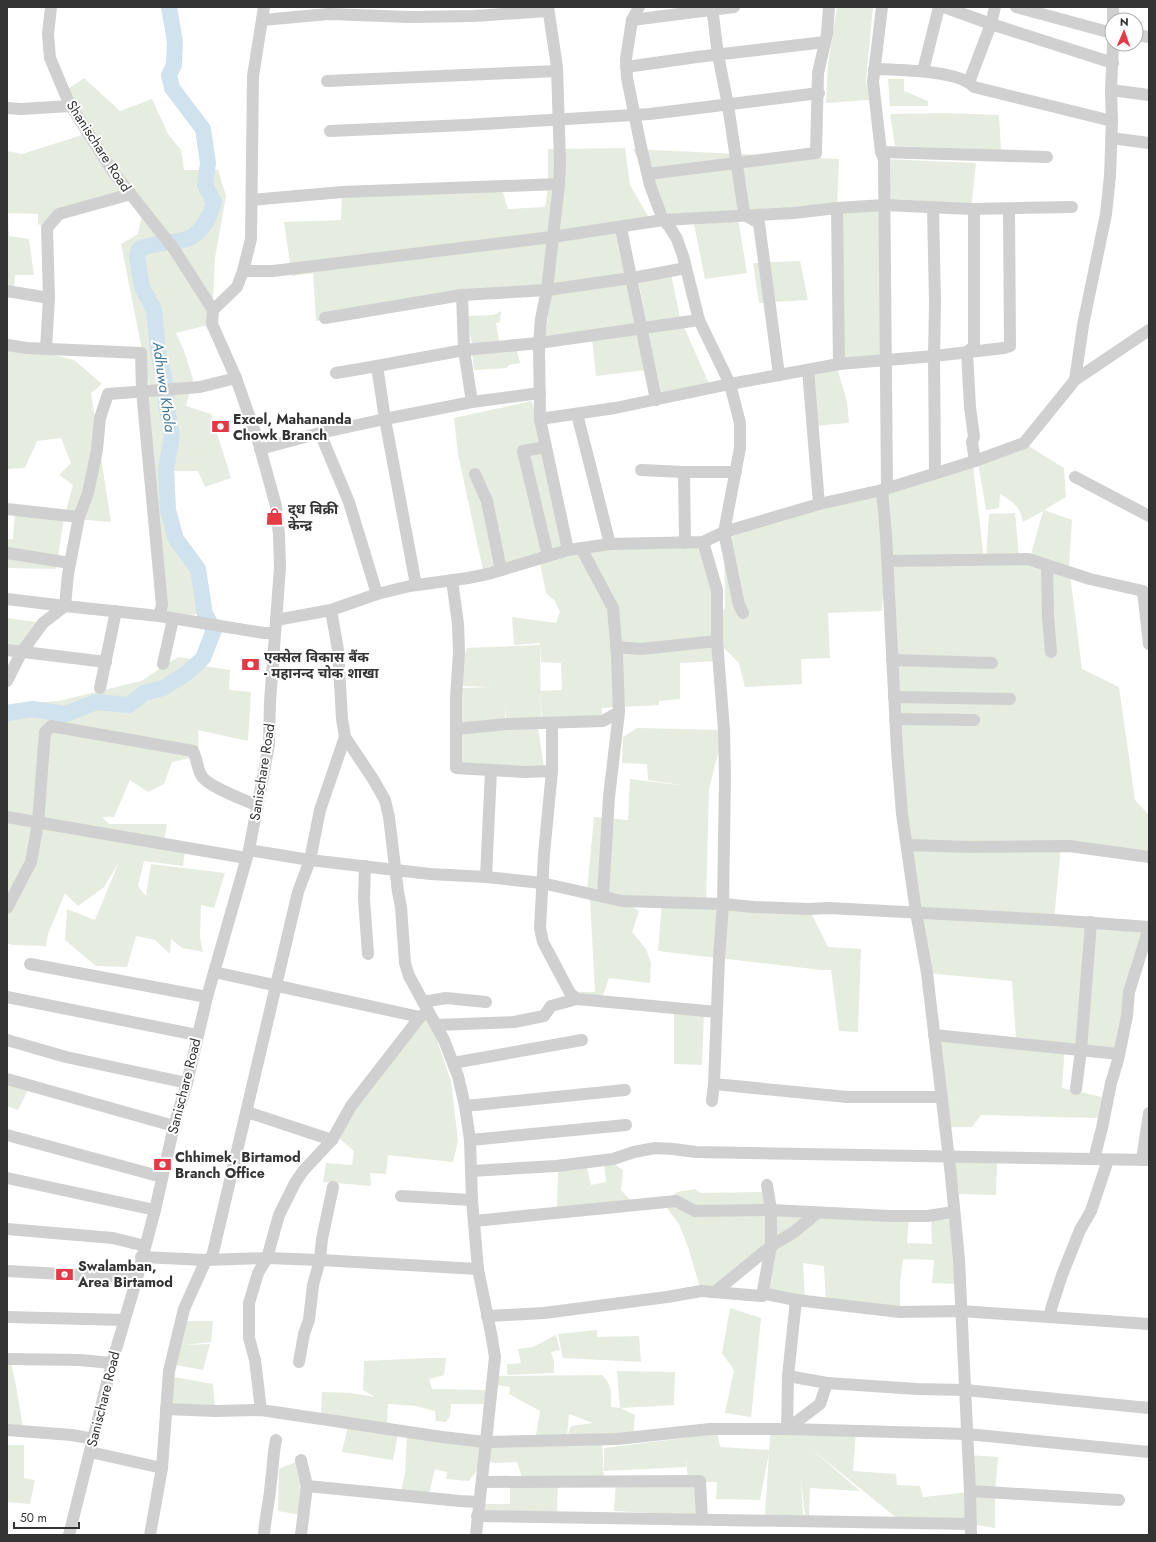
<svg xmlns="http://www.w3.org/2000/svg" width="1156" height="1542" font-family="Jost,'Noto Sans Devanagari',sans-serif">
<style>
.green{fill:#e6ecdf;fill-rule:evenodd}
.lines{fill:none;stroke-linecap:round;stroke-linejoin:round}
.river{stroke:#cfe2ee;stroke-width:16}
.minor{stroke:#d0d0d0;stroke-width:12}
.labels{text-anchor:middle;dominant-baseline:central;stroke-width:4;stroke-linejoin:round;paint-order:stroke}
.street-label{font-size:14px;fill:#333;stroke:#fff}
.poi-label{font-size:14px;font-weight:bold;fill:#333;stroke:#fff;text-anchor:start}
.water-label{font-size:15px;font-style:italic;fill:#3f7597;stroke:#fff}
</style>
<rect width="100%" height="100%" fill="#fff"/>
<g class="green">
<polygon points="837,7 873,7 866,81 869,100 826,103 828,64"/>
<polygon points="84,78 120,111 152,99 168,134 181,150 184,170 218,170 226,196 215,258 212,324 176,333 184,351 193,379 186,406 211,414 231,478 205,487 198,471 166,471 168,510 202,588 205,614 159,616 142,391 150,390 121,244 138,234 142,215 130,194 59,214 47,228 38,224 38,214 8,213 9,236 29,239 34,275 15,275 14,291 7,290 7,151 22,154 88,133 68,89"/>
<polygon points="888,79 904,79 904,91 928,101 928,106 890,106"/>
<polygon points="946,113 999,115 1001,150 895,146 890,114"/>
<polygon points="625,148 630,185 652,223 621,228 638,324 545,336 552,291 536,289 316,321 313,273 292,276 284,222 341,220 342,192 501,186 508,209 545,207 548,187 548,149"/>
<polygon points="633,149 839,159 837,208 884,205 884,159 976,163 971,209 884,206 887,359 836,365 847,401 849,423 813,426 808,370 836,365 837,208 738,219 747,273 705,279 693,219 663,220 650,185"/>
<polygon points="800,261 808,300 759,303 753,263"/>
<polygon points="671,274 680,318 646,322 638,278"/>
<polygon points="501,311 500,322 496,323 499,341 472,344 469,330 469,316 494,315"/>
<polygon points="684,327 711,388 656,400 648,331"/>
<polygon points="638,331 646,370 596,376 592,338"/>
<polygon points="7,347 27,348 74,360 102,384 91,393 111,522 64,518 56,569 7,568 7,539 13,539 15,512 64,518 73,485 59,475 71,463 61,438 37,441 25,468 7,469"/>
<polygon points="516,347 520,363 509,365 507,368 474,370 472,352"/>
<polygon points="532,401 568,550 483,570 458,454 454,418"/>
<path d="M1024 443 1064 468 1066 497 1044 510 1072 520 1069 568 1030 558 1043 511 1023 522C1020 506 1013 502 1000 494L999 508 986 510 978 463Z"/>
<polygon points="973,465 984,560 1017,561 1070,575 1082,669 1119,687 1135,800 1149,815 1149,857 1061,846 1054,920 1144,926 1117,1049 1065,1044 1062,1088 1102,1097 1098,1118 981,1115 972,1127 946,1127 942,1097 956,1098 942,1096 937,1040 1016,1038 1012,981 927,973 910,842 897,719 886,540 882,611 828,613 830,658 801,659 802,684 745,687 739,663 719,643 719,661 680,663 680,699 659,701 659,705 602,708 602,719 542,720 540,691 562,690 561,663 541,662 540,643 514,645 512,617 556,623 560,612 555,601 546,593 539,559 560,553 703,542 718,615 725,608 724,532"/>
<polygon points="1015,513 1019,558 986,559 989,514"/>
<polygon points="7,618 43,623 17,650 7,648"/>
<polygon points="540,645 541,719 506,721 506,706 505,721 458,727 460,688 494,687 460,686 461,669 467,648"/>
<polygon points="178,657 205,661 204,666 230,670 229,690 251,692 248,741 198,730 199,756 172,762 164,784 148,792 130,780 114,817 102,817 109,824 167,824 164,841 185,850 183,866 144,861 138,886 146,896 151,864 225,873 214,908 201,905 200,937 203,952 182,948 171,939 170,954 155,940 136,936 127,967 96,966 65,940 67,909 95,920 119,862 104,887 78,906 65,893 48,934 46,946 12,945 7,943 7,705 59,701 141,681"/>
<polygon points="538,728 544,767 457,764 458,729"/>
<polygon points="637,728 724,730 709,789 706,904 809,909 828,947 861,949 858,1032 839,1031 831,970 821,970 658,951 662,903 587,891 594,817 628,820 630,779 687,786 648,780 647,764 622,763 623,737"/>
<polygon points="590,899 622,901 639,911 632,932 646,949 651,963 650,983 609,978 601,1001 574,992 595,992"/>
<polygon points="674,1011 704,1013 702,1065 674,1064"/>
<polygon points="426,1017 431,1023 451,1081 458,1141 453,1162 388,1155 386,1174 370,1173 371,1186 323,1182 326,1163 352,1165 354,1151 340,1139 348,1117"/>
<polygon points="7,1084 28,1090 18,1110 7,1106"/>
<polygon points="955,1162 997,1163 996,1195 959,1194"/>
<polygon points="613,1163 623,1170 621,1190 630,1200 557,1210 558,1169 587,1168 591,1185 606,1182 604,1164"/>
<polygon points="695,1189 700,1193 766,1192 768,1213 909,1218 907,1243 932,1244 931,1219 955,1220 960,1284 932,1283 934,1260 903,1259 900,1282 900,1312 826,1304 824,1266 803,1263 805,1301 763,1294 768,1250 715,1288 701,1291 688,1247 679,1224 663,1203 677,1192"/>
<polygon points="730,1308 761,1318 751,1417 725,1413 734,1370 722,1353"/>
<polygon points="181,1321 213,1321 211,1342 183,1345 210,1344 203,1370 171,1364"/>
<polygon points="597,1330 597,1337 639,1336 641,1362 563,1358 558,1334"/>
<polygon points="556,1335 560,1350 551,1352 554,1361 554,1373 507,1375 507,1364 521,1363 518,1349 533,1347"/>
<polygon points="428,1358 446,1358 444,1375 429,1379 432,1389 486,1390 484,1404 451,1404 450,1416 446,1422 436,1421 435,1411 416,1406 388,1404 387,1424 321,1414 322,1392 350,1393 375,1397 363,1390 364,1361"/>
<path d="M7 1364H11C17 1385 19 1406 23 1427L7 1425Z"/>
<path d="M617 1371 675 1372 674 1405 621 1408 635 1415 633 1437 602 1439 604 1481H558L557 1516 485 1515V1504H510V1482L522 1478 517 1462 495 1463 484 1461 469 1481 446 1479 447 1472 435 1469 428 1498 400 1495 405 1474 407 1435 535 1441 540 1411 509 1394 510 1387 497 1385 498 1376 602 1375C612 1384 611 1394 611 1407L620 1408ZM569 1414 593 1423 571 1426 567 1437Z"/>
<polygon points="174,1377 213,1384 215,1411 166,1409"/>
<polygon points="348,1426 398,1433 393,1460 342,1452"/>
<polygon points="717,1430 720,1447 769,1450 771,1430 856,1432 853,1471 896,1474 897,1485 920,1486 923,1497 970,1492 968,1455 998,1457 995,1492 995,1528 971,1524 903,1523 810,1448 860,1491 810,1488 809,1516 805,1516 801,1478 803,1517 765,1514 769,1453 760,1500 716,1499 717,1482 700,1482 700,1515 614,1511 616,1481 688,1481 686,1458 686,1467 604,1471 604,1448 685,1438"/>
<polygon points="7,1445 24,1445 24,1478 35,1480 30,1504 7,1502"/>
<polygon points="301,1460 302,1515 278,1511 279,1469"/>
</g>
<g class="lines">
<path class="river" d="M7 713 32 709 66 714 96 702 129 705 144 693 163 688 187 673 203 658 214 630 205 614 198 569 176 539 168 510 166 470 172 436 166 403V386L158 351 154 310 142 287 137 257 139 249C147 245 157 244 166 243 172 242 189 240 193 236 204 228 211 214 214 202L205 185 208 163 203 129 172 88 169 75 174 65 175 42 169 7"/>
<g class="minor">
<polyline points="51,7 48,34 50,58 69,103 113,172 174,249 213,310 212,324 236,378 259,444 276,506 279,535 280,567 270,702 269,745 249,850 207,997 187,1083 174,1126 155,1210 137,1278 112,1363 69,1535"/>
<polyline points="548,7 557,67 560,163 559,184 547,290 541,319 539,343 540,419 568,550"/>
<polyline points="639,7 632,20 626,59 627,78 641,147 650,185 663,220 669,226 677,239 683,256 699,320 730,384 740,423 740,448 724,532 739,605 743,613"/>
<polyline points="712,7 718,55 728,105 743,206 745,215 759,223 779,375"/>
<polyline points="882,7 873,82 881,152 884,159 887,488"/>
<polyline points="944,7 991,24 969,82"/>
<polyline points="995,7 991,24 1113,63"/>
<polyline points="1016,7 1112,33"/>
<polyline points="1113,7 1113,20"/>
<polyline points="262,20 329,14 410,17 474,16 548,11"/>
<polyline points="632,20 734,7"/>
<polyline points="1136,35 1149,37"/>
<polyline points="626,67 697,57 825,42"/>
<path d="M874 69C897 70 959 70 974 87L1112 121"/>
<polyline points="923,71 939,7"/>
<polyline points="327,81 557,71"/>
<polyline points="1111,90 1149,95"/>
<polyline points="7,108 21,109 71,106"/>
<polyline points="330,131 466,125 650,114 819,93"/>
<polyline points="1111,138 1149,143"/>
<polyline points="881,152 1047,157"/>
<polyline points="648,174 816,153 818,73 827,34 829,7"/>
<polyline points="252,200 342,192 559,184"/>
<polyline points="837,208 839,364 934,356 935,302 933,208"/>
<polyline points="974,209 974,346 967,352 970,407 974,437 972,442 975,461"/>
<polyline points="621,228 656,400"/>
<polyline points="243,271 273,271 552,237 663,220 794,213 837,208 884,205 971,209 1072,207"/>
<polyline points="7,291 49,298"/>
<polyline points="462,295 464,350 539,343 699,320"/>
<polyline points="213,310 237,287 243,271 251,239 253,76 264,7"/>
<polyline points="325,318 462,295 547,290 638,277 686,268"/>
<polyline points="7,345 27,348 141,353 142,391 162,605 159,616"/>
<polyline points="46,348 49,298 47,228 59,214 131,194"/>
<polyline points="808,370 819,504"/>
<polyline points="336,373 377,366"/>
<polyline points="236,378 200,387 108,394 100,418 97,450 88,493 79,517 68,574 65,606 159,616 264,633 275,633"/>
<polyline points="1075,380 1083,325 1106,214 1110,176 1112,121 1111,90 1113,44"/>
<polyline points="472,402 464,350 377,366 385,419 472,402 540,393"/>
<polyline points="577,414 610,544"/>
<polyline points="540,419 615,408 730,384 839,364"/>
<polyline points="320,433 349,502 377,594"/>
<polyline points="546,447 523,451 548,556"/>
<polyline points="260,449 320,433 385,419 416,585"/>
<polyline points="641,470 684,472 736,472"/>
<polyline points="684,472 685,543"/>
<polyline points="935,473 934,356 1004,348 1010,346 1009,209"/>
<polyline points="475,474 487,501 501,570"/>
<polyline points="1075,477 1149,516"/>
<polyline points="882,490 886,535 897,751 902,814 916,912 927,973 951,1176 959,1260 970,1492 971,1535"/>
<polyline points="7,509 79,517"/>
<polyline points="703,542 717,590 717,641 724,730 725,777 723,904 719,958 714,1084 712,1101"/>
<polyline points="581,548 613,608 617,655 619,712 609,797 603,896"/>
<polyline points="7,553 70,563"/>
<polyline points="888,561 1028,559 1090,579 1143,591 1149,644"/>
<polyline points="1047,565 1048,617 1051,652"/>
<polyline points="452,580 458,624 459,652 456,698 456,768 525,772 552,771"/>
<polyline points="7,599 65,606"/>
<polyline points="331,610 338,650 342,719 345,737 373,779 385,800 389,817 398,892 401,907 405,963 409,976 444,1040 458,1076 465,1106 470,1140 472,1200 478,1269 491,1333 495,1357 476,1535"/>
<polyline points="276,620 331,610 377,594 410,586 468,578 488,574 568,550 610,544 703,542 724,532 819,504 882,490 975,461 1024,443 1075,380 1149,330"/>
<polyline points="616,647 641,649 717,641"/>
<polyline points="7,650 106,662"/>
<polyline points="892,660 992,663"/>
<polyline points="163,664 173,619"/>
<polyline points="7,681 21,653 43,623 65,606"/>
<polyline points="100,688 116,611"/>
<polyline points="894,697 1010,699"/>
<polyline points="895,719 974,720"/>
<polyline points="552,723 552,771 544,854 540,928 543,942 570,993 577,999 717,1012"/>
<polyline points="456,729 507,724 603,721 619,712"/>
<polyline points="7,817 246,858"/>
<polyline points="907,845 971,847 1069,846 1149,857"/>
<polyline points="249,850 310,860 430,874 486,877 542,883 622,901 723,904 754,907 809,909 829,908 1054,920 1149,927"/>
<polyline points="365,866 364,899 368,954"/>
<polyline points="486,877 491,770"/>
<path d="M7 908 31 862 38 823 45 732 51 726 193 751C197 759 197 767 201 775 206 786 245 800 258 806"/>
<polyline points="30,964 207,997"/>
<polyline points="214,972 420,1017"/>
<polyline points="7,997 197,1035"/>
<polyline points="423,1002 446,998 486,1002"/>
<polyline points="436,1025 514,1022 544,1016 551,1006 577,999"/>
<polyline points="934,1035 1119,1054"/>
<polyline points="7,1040 66,1057 187,1083"/>
<polyline points="453,1063 582,1040"/>
<polyline points="7,1079 174,1126"/>
<polyline points="714,1084 847,1097 942,1097"/>
<polyline points="1076,1089 1081,1050 1091,922"/>
<polyline points="465,1106 625,1090"/>
<polyline points="247,1112 332,1140"/>
<polyline points="7,1135 162,1177"/>
<polyline points="470,1140 626,1125"/>
<polyline points="1094,1159 1102,1128 1111,1083 1118,1060 1127,1016 1129,992 1149,928"/>
<polyline points="1142,1160 1149,1113"/>
<polyline points="471,1171 556,1166 613,1159 634,1152 655,1148 673,1149 696,1152 1149,1160"/>
<polyline points="7,1178 155,1210"/>
<polyline points="767,1185 771,1210 771,1246"/>
<polyline points="401,1196 472,1200"/>
<polyline points="474,1221 676,1201 695,1211 771,1210 890,1216 927,1216 954,1212"/>
<polyline points="7,1229 113,1238 145,1246"/>
<polyline points="771,1246 794,1232 817,1213"/>
<polyline points="141,1257 206,1260 184,1309 169,1371 162,1468 150,1535"/>
<polyline points="206,1260 212,1257 298,892 310,860 320,810 345,737"/>
<polyline points="206,1260 267,1258 320,1260 478,1269"/>
<polyline points="7,1271 137,1278"/>
<polyline points="715,1292 771,1246 762,1296"/>
<polyline points="487,1316 544,1313 667,1297 701,1291 762,1296 766,1294 796,1300 900,1312 961,1311 1149,1324"/>
<polyline points="7,1317 124,1320"/>
<polyline points="1051,1317 1051,1309 1062,1275 1080,1230 1091,1211 1108,1160"/>
<polyline points="7,1359 79,1360 112,1363"/>
<polyline points="299,1362 304,1334 309,1320 313,1285 320,1260 322,1239 333,1187"/>
<polyline points="788,1376 827,1383 820,1404 787,1429 788,1376 796,1300"/>
<polyline points="827,1383 917,1389 965,1390 1149,1408"/>
<polyline points="166,1409 215,1411 261,1410 442,1437 485,1442 617,1439 710,1429 787,1429 967,1434 1149,1452"/>
<polyline points="261,1410 255,1360 249,1338 249,1303 258,1273 267,1258 279,1215 295,1183 303,1171 332,1140 351,1106 420,1017 428,1011"/>
<polyline points="7,1430 72,1435 94,1439"/>
<polyline points="90,1452 162,1468"/>
<polyline points="482,1482 700,1481 702,1519"/>
<polyline points="307,1486 460,1501 479,1502"/>
<polyline points="970,1491 1119,1500"/>
<polyline points="477,1516 971,1524"/>
<path d="M264 1535C265 1517 270 1499 271 1481 273 1467 273 1454 276 1440"/>
<polyline points="301,1535 307,1486 301,1460"/>
</g>
</g>
<defs>
<symbol id="bank-bare" viewBox="-9 -9 18 18"><path d="M-6-4H6V4H-6ZM0-2.3a2.3 2.3 0 1 0 0 4.6a2.3 2.3 0 1 0 0-4.6Z" fill="#e63946" stroke="#fff" stroke-width="2.5" paint-order="stroke"/></symbol>
<symbol id="shop-bare" viewBox="-9 -9 18 18"><path d="M-5-2.5h2.3a2.7 3.5 0 0 1 5.4 0H5L5.5 6h-11ZM-1.5-2.5h3a1.5 2.3 0 0 0-3 0Z" fill="#e63946" stroke="#fff" stroke-width="2.5" paint-order="stroke"/></symbol>
</defs>
<g fill-rule="evenodd">
<use href="#bank-bare" x="208" y="414" width="25" height="25"/>
<use href="#shop-bare" x="262" y="504" width="25" height="25"/>
<use href="#bank-bare" x="238" y="652" width="25" height="25"/>
<use href="#bank-bare" x="150" y="1152" width="25" height="25"/>
<use href="#bank-bare" x="52" y="1262" width="25" height="25"/>
</g>
<g class="labels">
<g class="street-label">
<text transform="translate(99 146) rotate(57)">Shanischare Road</text>
<text transform="translate(262 772) rotate(-81)">Sanischare Road</text>
<text transform="translate(184 1086) rotate(-76)">Sanischare Road</text>
<text transform="translate(103 1399) rotate(-76)">Sanischare Road</text>
</g>
<g class="poi-label">
<text x="233" y="419">Excel, Mahananda<tspan x="233" dy="16">Chowk Branch</tspan></text>
<text x="288" y="509">दूध बिक्री<tspan x="288" dy="16">केन्द्र</tspan></text>
<text x="264" y="657">एक्सेल विकास बैंक<tspan x="264" dy="16">- महानन्द चोक शाखा</tspan></text>
<text x="175" y="1157">Chhimek, Birtamod<tspan x="175" dy="16">Branch Office</tspan></text>
<text x="78" y="1266">Swalamban,<tspan x="78" dy="16">Area Birtamod</tspan></text>
</g>
<g class="water-label">
<text transform="translate(164 387) rotate(82)">Adhuwa Khola</text>
</g>
</g>
<rect width="1156" height="1542" fill="none" stroke="#333333" stroke-width="16"/>
<g transform="translate(1124 32) rotate(2)"><circle r="19" fill="#ffffff" stroke="#adadad"/>
<path d="M0-3L7 15L0 10L-7 15Z" fill="#e63946"/>
<text y="-6" font-size="11" font-weight="bold" text-anchor="middle" fill="#333333">N</text>
</g>
<path d="M14 1522v6h65v-6" fill="none" stroke="#333333" stroke-width="2"/>
<text x="20" y="1522" font-size="12" fill="#333333" stroke="#ffffff" stroke-width="3" paint-order="stroke">50 m</text>
</svg>
